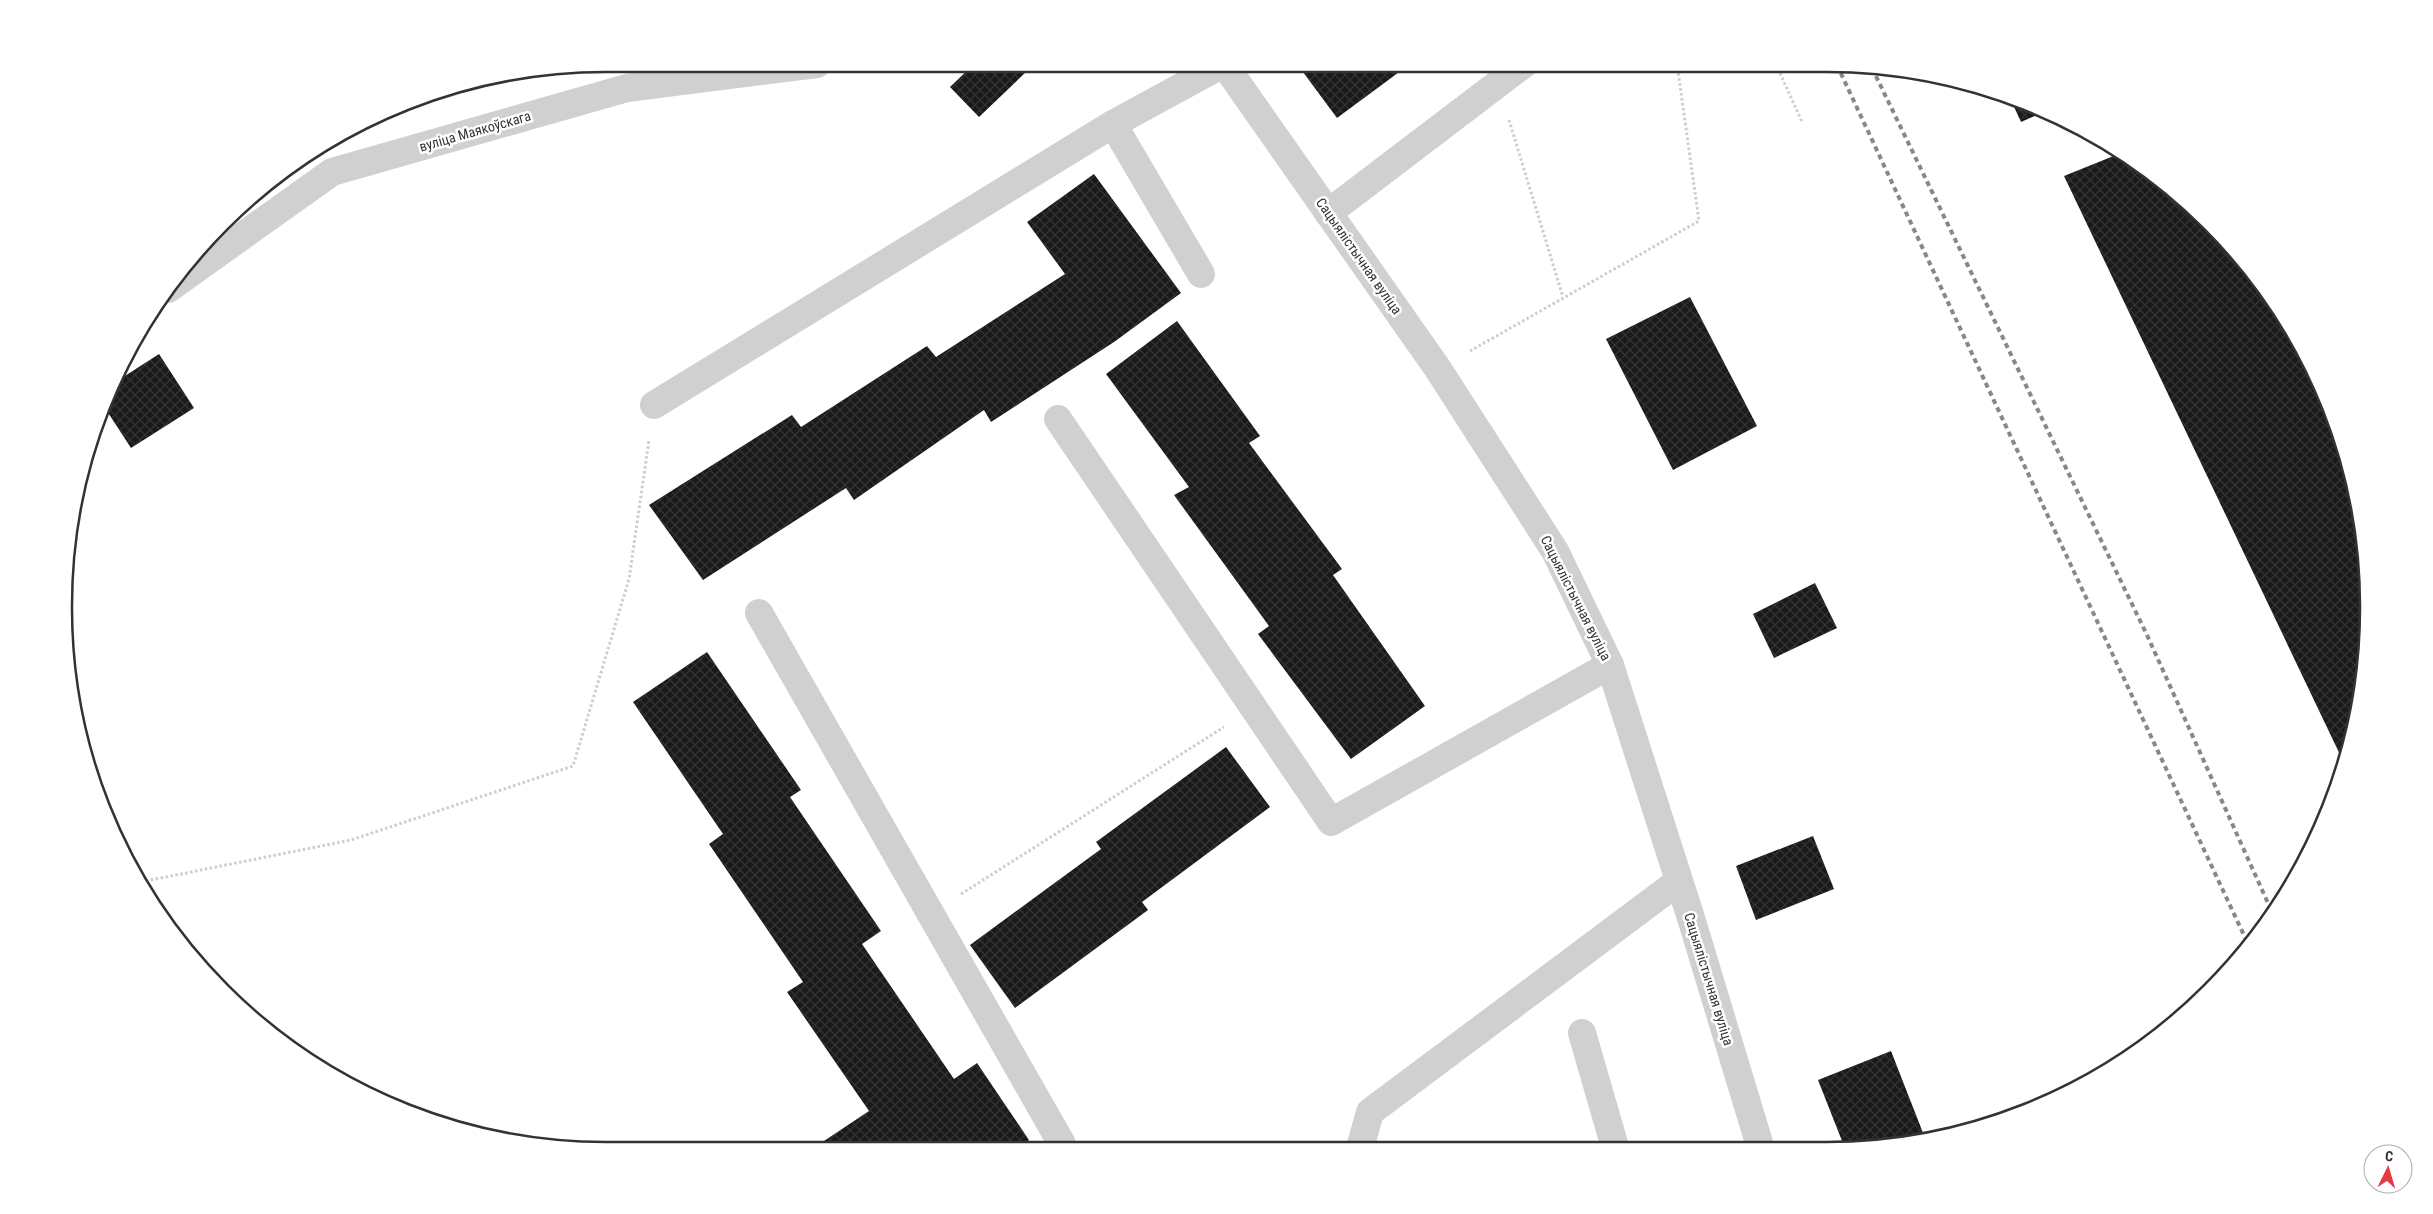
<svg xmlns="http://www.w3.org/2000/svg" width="2433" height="1214" font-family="'Roboto Condensed',sans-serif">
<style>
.building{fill:url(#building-cross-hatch)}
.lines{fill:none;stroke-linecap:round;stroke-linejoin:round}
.path{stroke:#cdcdcd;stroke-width:3;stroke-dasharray:2.5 2.5;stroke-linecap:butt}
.minor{stroke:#d0d0d0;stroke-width:28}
.rail{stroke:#888;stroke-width:4;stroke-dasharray:5 4;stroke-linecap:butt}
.labels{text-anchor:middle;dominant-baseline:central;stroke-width:5;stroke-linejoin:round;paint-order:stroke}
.street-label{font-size:14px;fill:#333;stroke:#fff}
.rim{fill:none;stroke:#333;stroke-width:2.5}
</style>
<defs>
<pattern id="building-cross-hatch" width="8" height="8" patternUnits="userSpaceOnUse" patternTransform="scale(1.25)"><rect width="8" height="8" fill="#1a1a1a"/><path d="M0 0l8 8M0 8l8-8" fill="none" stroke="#333"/></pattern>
</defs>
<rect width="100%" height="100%" fill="#fff"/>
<g class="building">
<polygon points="974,64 1017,64 1026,72 979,117 950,87"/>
<polygon points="1297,64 1410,64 1337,118"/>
<polygon points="2010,98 2034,105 2046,111 2021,122"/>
<polygon points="2120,151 2210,223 2278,305 2335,421 2359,501 2369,607 2359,713 2344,763 2064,176 2121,153"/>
<polygon points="1094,174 1181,293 1114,342 991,422 984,410 854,500 846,488 703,580 649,505 792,415 801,427 927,346 936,357 1065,274 1027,222"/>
<polygon points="1690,297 1757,426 1673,470 1606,339"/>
<polygon points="1177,321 1260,436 1249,443 1342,569 1333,575 1425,706 1351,759 1258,634 1269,626 1174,495 1189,487 1106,374"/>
<polygon points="159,354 194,408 131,448 103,405 114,383"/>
<polygon points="1815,583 1837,628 1774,658 1753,614"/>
<polygon points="707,652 801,790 790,797 881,931 862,944 954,1079 977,1063 1029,1140 1017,1149 812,1149 869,1111 787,992 803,982 709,844 723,834 633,702"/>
<polygon points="1226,747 1270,807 1142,902 1148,910 1015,1008 970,945 1101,849 1096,842"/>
<polygon points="1813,836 1834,889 1756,920 1736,866"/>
<polygon points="1891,1051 1925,1138 1897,1146 1844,1146 1818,1080"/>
</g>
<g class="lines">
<g class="path">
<polyline points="1776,64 1802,122"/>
<polyline points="1509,120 1563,297"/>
<polyline points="1470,351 1699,221 1677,64"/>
<polyline points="141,882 351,840 573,766 629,579 649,440"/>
<polyline points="961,894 1224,727"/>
</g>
<g class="minor">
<polyline points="1224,64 1438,369 1555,551 1610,665 1691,918 1760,1146"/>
<polyline points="1328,213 1524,64"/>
<polyline points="1201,274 1113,124 1223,64"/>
<polyline points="168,289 332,172 627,88 817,64"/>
<polyline points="654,405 1113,124"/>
<polyline points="1058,419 1331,822 1610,665"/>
<polyline points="759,613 1062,1144 1056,1149"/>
<polyline points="1582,1033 1615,1147"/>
<polyline points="1360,1148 1370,1112 1679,881"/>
</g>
<g class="rail">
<polyline points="1837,65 2249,946"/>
<polyline points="1872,68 2147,635 2272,912"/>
</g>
</g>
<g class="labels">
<g class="street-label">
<text transform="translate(475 131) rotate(-16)">вуліца Маякоўскага</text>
<text transform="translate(1359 256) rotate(55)">Сацыялістычная вуліца</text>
<text transform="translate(1576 598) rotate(63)">Сацыялістычная вуліца</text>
<text transform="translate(1709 979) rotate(73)">Сацыялістычная вуліца</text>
</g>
</g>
<path d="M0 0H2433V1214H0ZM606 72H1826A534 534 0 0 1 2360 606V608A534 534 0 0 1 1826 1142H606A534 534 0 0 1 72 608V606A534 534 0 0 1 606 72Z" fill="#fff" fill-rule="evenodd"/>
<path class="rim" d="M606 72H1826A534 534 0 0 1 2360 606V608A534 534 0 0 1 1826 1142H606A534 534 0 0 1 72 608V606A534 534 0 0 1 606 72Z"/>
<g transform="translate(2388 1169) rotate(5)"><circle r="24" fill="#ffffff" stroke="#adadad"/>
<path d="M0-4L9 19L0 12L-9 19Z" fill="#e63946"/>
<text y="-8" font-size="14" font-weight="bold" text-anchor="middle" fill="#333333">С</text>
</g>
</svg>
